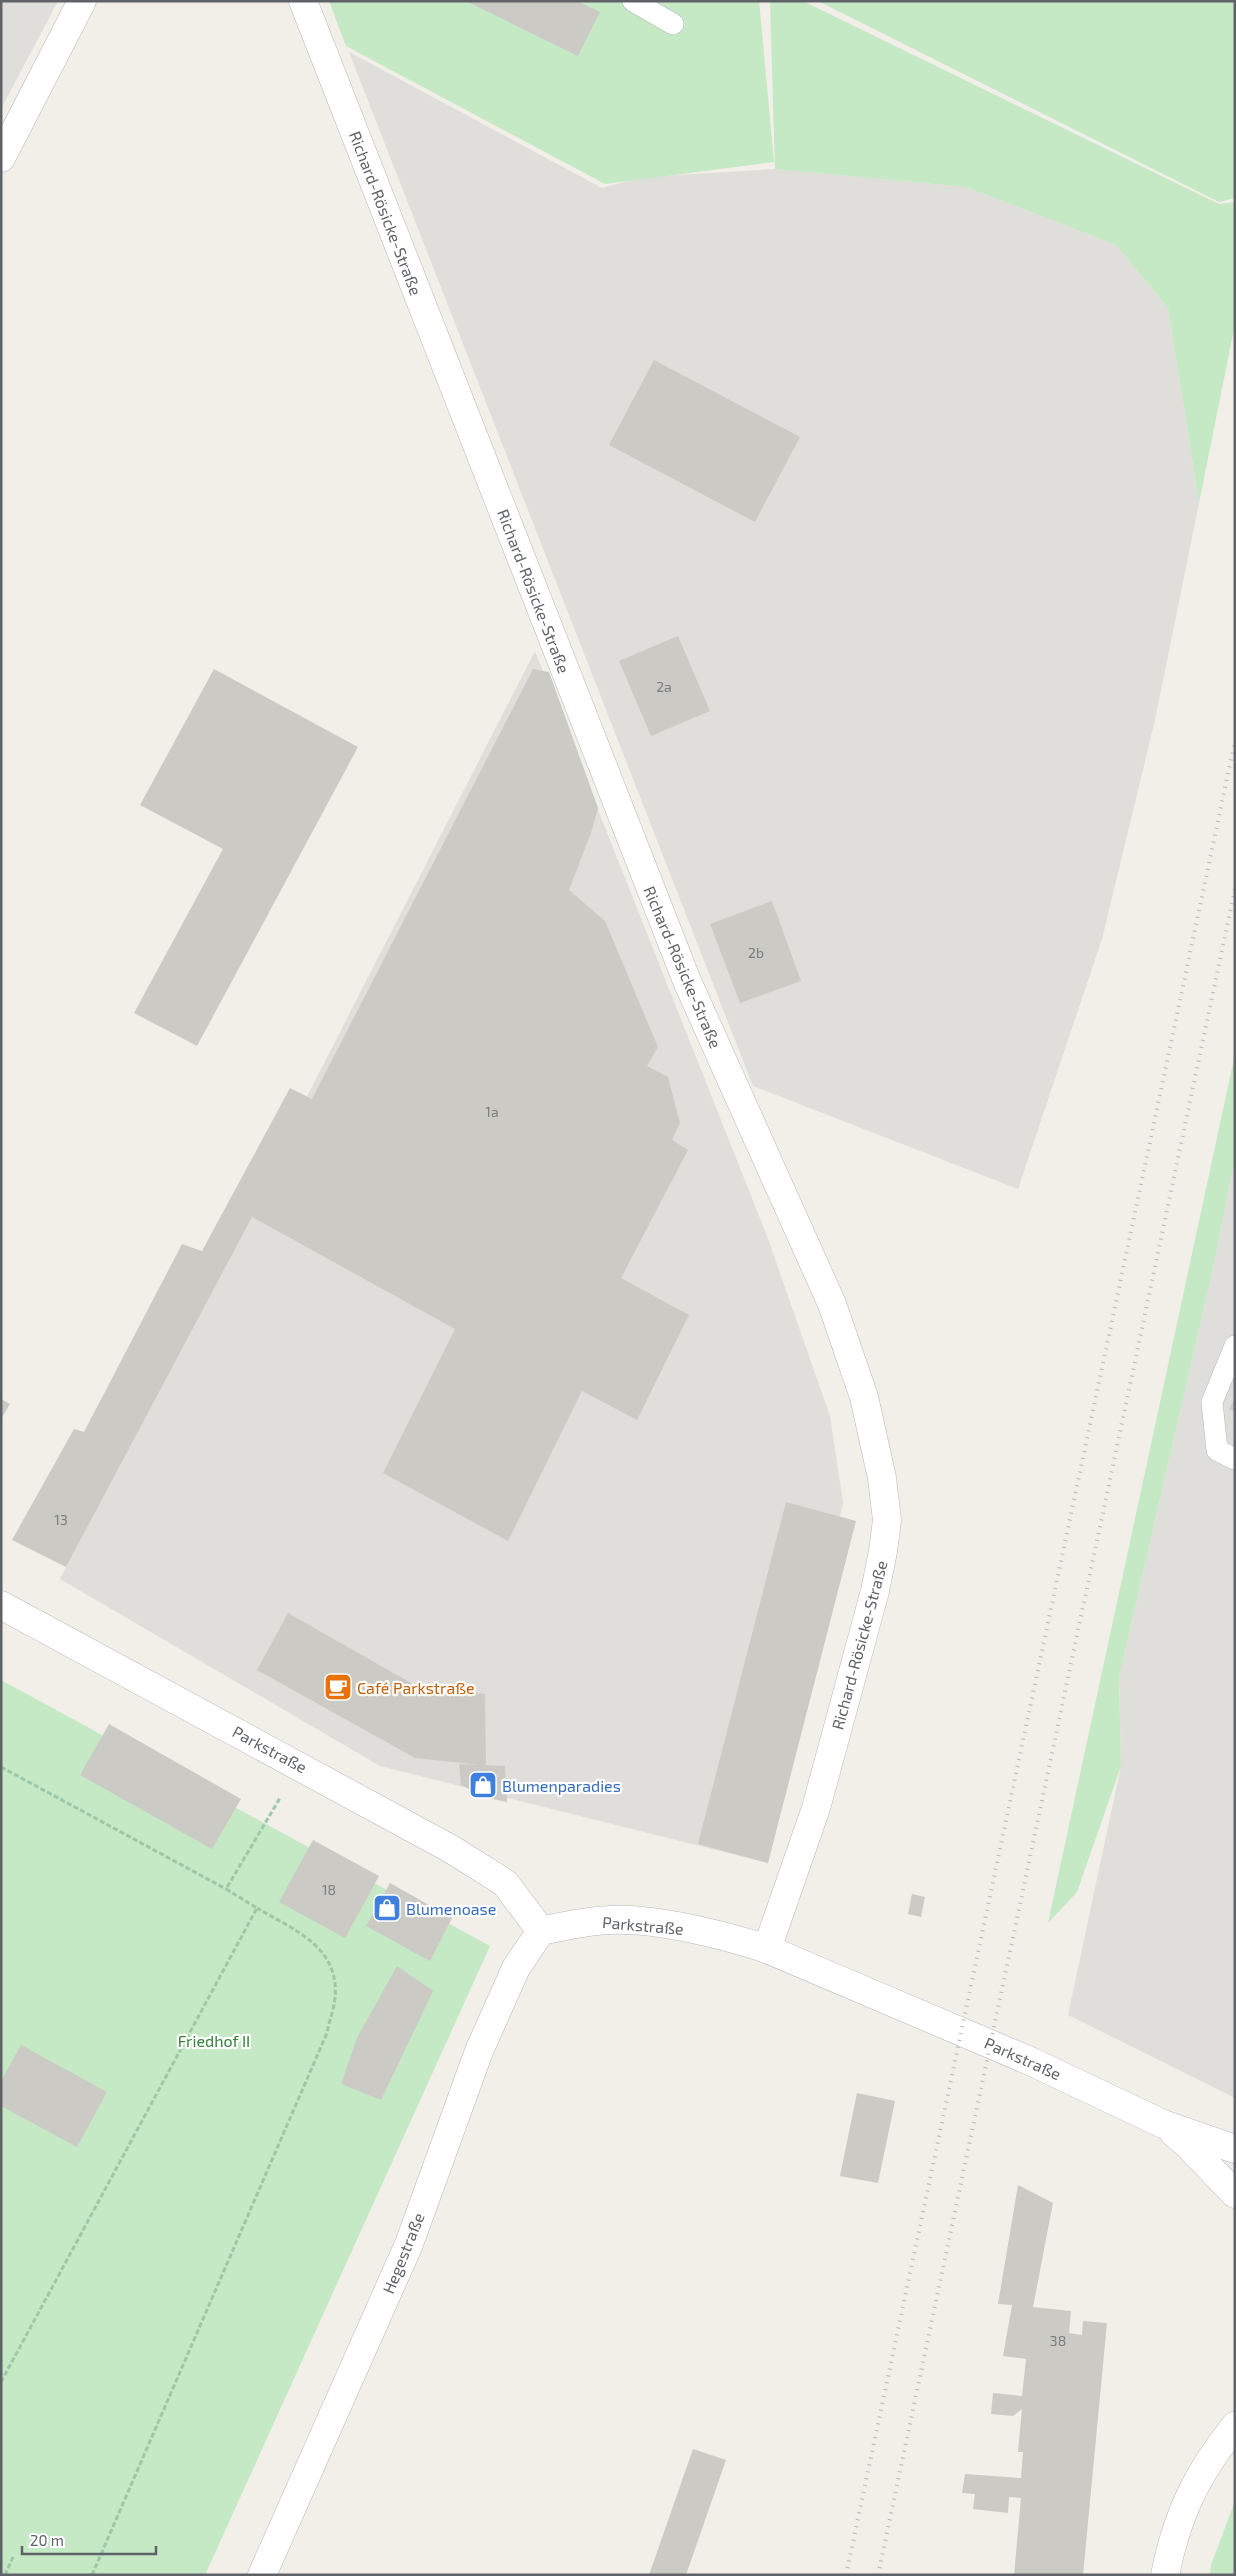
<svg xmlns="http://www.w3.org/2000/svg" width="1236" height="2576" font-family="'Exo 2',sans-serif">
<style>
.industrial{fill:#e0deda}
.green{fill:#c5e8c5}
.building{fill:#cccac5}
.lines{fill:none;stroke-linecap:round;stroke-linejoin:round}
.service-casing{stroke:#b5b8bc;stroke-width:22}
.minor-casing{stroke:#b5b8bc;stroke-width:29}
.tertiary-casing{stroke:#b5b8bc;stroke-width:29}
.secondary-casing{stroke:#b6babf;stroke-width:29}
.path{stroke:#9cc7a9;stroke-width:3;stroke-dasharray:5 2.5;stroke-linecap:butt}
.service{stroke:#fff;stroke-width:21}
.minor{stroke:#fff;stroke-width:28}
.tertiary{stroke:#fff;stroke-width:28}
.secondary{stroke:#fff;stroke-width:28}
.rail{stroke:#b6b7b8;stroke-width:4;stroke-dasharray:1 6;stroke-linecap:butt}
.labels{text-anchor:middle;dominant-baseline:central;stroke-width:4.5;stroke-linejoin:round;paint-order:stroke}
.number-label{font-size:14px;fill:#7a7d7f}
.street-label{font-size:16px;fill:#5f6368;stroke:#fff}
.food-label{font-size:16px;fill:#c56008;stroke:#fff;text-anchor:start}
.shop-label{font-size:16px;fill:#366cbe;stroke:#fff;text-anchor:start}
.park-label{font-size:16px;fill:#348238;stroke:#fff}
</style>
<rect width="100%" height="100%" fill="#f1efe8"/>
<g class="industrial">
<polygon points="1,1 58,1 1,109"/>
<polygon points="349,52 602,188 643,177 775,169 966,187 1116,245 1168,308 1199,503 1155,720 1102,939 1018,1189 753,1086"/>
<polygon points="535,651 767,1236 830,1416 843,1502 768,1863 380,1766 60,1579"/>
<polygon points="1235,1158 1235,2098 1068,2015 1121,1766 1119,1677 1212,1273"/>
</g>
<g class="green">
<polygon points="329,1 759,1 774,162 605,184 346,46"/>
<polygon points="770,1 803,1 1219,204 1235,202 1235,324 1199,503 1168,308 1116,245 966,187 775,169"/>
<polygon points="818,1 1235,1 1235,198 1219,202"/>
<polygon points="1235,1054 1235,1158 1212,1273 1119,1677 1121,1766 1077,1892 1048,1923"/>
<polygon points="1,1680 490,1946 205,2575 1,2575"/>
<polygon points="1235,2501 1235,2575 1210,2575 1211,2565"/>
</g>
<g class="building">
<polygon points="466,1 577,1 600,12 578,56"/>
<polygon points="654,360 800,437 755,522 609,445"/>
<polygon points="678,636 710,711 651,736 619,661"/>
<polygon points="214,669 358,747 197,1046 134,1013 223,849 140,805"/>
<polygon points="533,669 549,672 598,808 591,833 569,890 605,921 658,1047 647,1066 668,1077 680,1123 672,1140 688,1150 621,1278 689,1315 637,1420 582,1391 508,1541 383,1473 455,1329 252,1217 66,1567 12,1540 74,1429 84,1432 182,1244 202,1251 290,1088 312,1099"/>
<polygon points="772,901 801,981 740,1003 710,924"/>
<polygon points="1235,1398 1235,1412 1229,1409"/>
<polygon points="1,1399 10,1404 1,1419"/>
<polygon points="786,1502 856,1521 768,1863 698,1844"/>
<polygon points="288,1613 418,1687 485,1694 486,1765 505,1766 507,1802 487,1798 461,1785 459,1764 481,1765 415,1758 257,1670"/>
<polygon points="109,1724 241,1799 212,1849 80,1775"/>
<polygon points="313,1840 379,1876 345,1938 279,1902"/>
<polygon points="390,1883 452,1918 430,1961 366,1926"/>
<polygon points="912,1894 925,1897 921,1917 908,1914"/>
<polygon points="397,1966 433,1991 381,2100 341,2084 357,2038"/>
<polygon points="21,2045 107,2092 77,2147 1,2106 1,2081"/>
<polygon points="857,2093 895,2101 878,2183 840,2176"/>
<polygon points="1018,2185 1053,2203 1033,2307 1071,2311 1069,2333 1082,2335 1083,2321 1107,2323 1083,2575 1014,2575 1021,2498 1009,2497 1008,2513 973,2509 975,2494 962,2493 965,2474 1021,2478 1023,2452 1018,2452 1022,2409 1013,2416 991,2414 993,2393 1022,2396 1026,2359 1003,2356 1012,2305 998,2304"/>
<polygon points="693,2449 726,2460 686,2575 649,2575"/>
</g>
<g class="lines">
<defs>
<g id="service">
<polyline points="633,1 673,24"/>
<polyline points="1235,1346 1212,1402 1217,1450 1235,1459"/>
</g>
<g id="minor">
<polyline points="303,1 687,981 832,1304 864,1397 882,1478 887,1520 883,1551 875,1591 816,1808 767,1949"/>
<polyline points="1,158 82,1"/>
<polyline points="1,1605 451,1849 505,1883 541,1931"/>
</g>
<g id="tertiary">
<polyline points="1174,2133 1187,2144 1235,2194"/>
<path d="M262 2575 409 2244 479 2051 516 1968 541 1931C564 1926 586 1921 609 1920 654 1917 724 1935 767 1949L1030 2061 1163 2124 1235 2149"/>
</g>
<path id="secondary" d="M1165 2575C1177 2515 1197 2473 1235 2426"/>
</defs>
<use href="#service" class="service-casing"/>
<use href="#minor" class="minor-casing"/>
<use href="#tertiary" class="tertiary-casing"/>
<use href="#secondary" class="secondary-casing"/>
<g class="path">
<polyline points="1,1767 226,1889"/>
<polyline points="1,2382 257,1908 226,1889 280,1798"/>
<polyline points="5,2575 13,2557"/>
<path d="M92 2575 327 2033C329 2021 334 2010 335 1998 340 1947 294 1930 257 1908"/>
</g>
<use href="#service" class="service"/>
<use href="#minor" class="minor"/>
<use href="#tertiary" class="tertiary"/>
<use href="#secondary" class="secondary"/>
<g class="rail">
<polyline points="846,2575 1235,741"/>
<polyline points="878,2575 1235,889"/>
</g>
</g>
<defs>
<symbol id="cafe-square" viewBox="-11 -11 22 22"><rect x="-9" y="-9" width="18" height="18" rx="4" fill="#e8710a" stroke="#fff"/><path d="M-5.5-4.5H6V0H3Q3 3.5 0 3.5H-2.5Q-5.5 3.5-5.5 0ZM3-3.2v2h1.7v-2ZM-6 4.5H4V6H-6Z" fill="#fff"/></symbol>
<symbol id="shop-square" viewBox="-11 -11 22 22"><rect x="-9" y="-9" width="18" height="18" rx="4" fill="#3f7fe0" stroke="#fff"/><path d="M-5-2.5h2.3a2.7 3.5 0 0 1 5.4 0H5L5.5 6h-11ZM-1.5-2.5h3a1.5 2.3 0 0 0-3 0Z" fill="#fff"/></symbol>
</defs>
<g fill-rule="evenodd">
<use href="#cafe-square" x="322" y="1671" width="32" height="32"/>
<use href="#shop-square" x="467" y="1769" width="32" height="32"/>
<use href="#shop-square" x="371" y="1892" width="32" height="32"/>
</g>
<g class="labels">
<g class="number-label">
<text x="664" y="686">2a</text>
<text x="756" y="952">2b</text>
<text x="492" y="1111">1a</text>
<text x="61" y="1519">13</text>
<text x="329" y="1889">18</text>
<text x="1058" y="2340">38</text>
</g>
<g class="street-label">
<text transform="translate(386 213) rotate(69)">Richard-Rösicke-Straße</text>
<text transform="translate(534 591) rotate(69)">Richard-Rösicke-Straße</text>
<text transform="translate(683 967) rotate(67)">Richard-Rösicke-Straße</text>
<text transform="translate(859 1645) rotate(-75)">Richard-Rösicke-Straße</text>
<text transform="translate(270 1749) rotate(28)">Parkstraße</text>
<text transform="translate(643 1925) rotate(5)">Parkstraße</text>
<text transform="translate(1023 2058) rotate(24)">Parkstraße</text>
<text transform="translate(403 2253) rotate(-68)">Hegestraße</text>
</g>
<g class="food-label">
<text x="357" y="1687">Café Parkstraße</text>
</g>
<g class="shop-label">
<text x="502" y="1785">Blumenparadies</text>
<text x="406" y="1908">Blumenoase</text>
</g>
<g class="park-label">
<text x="214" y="2040">Friedhof II</text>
</g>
</g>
<rect width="1236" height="2576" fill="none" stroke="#5f6368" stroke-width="5"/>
<path d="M22 2546v8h134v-8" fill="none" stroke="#5f6368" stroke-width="2.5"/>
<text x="30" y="2546" font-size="15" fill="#5f6368" stroke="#ffffff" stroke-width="4" paint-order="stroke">20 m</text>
</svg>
